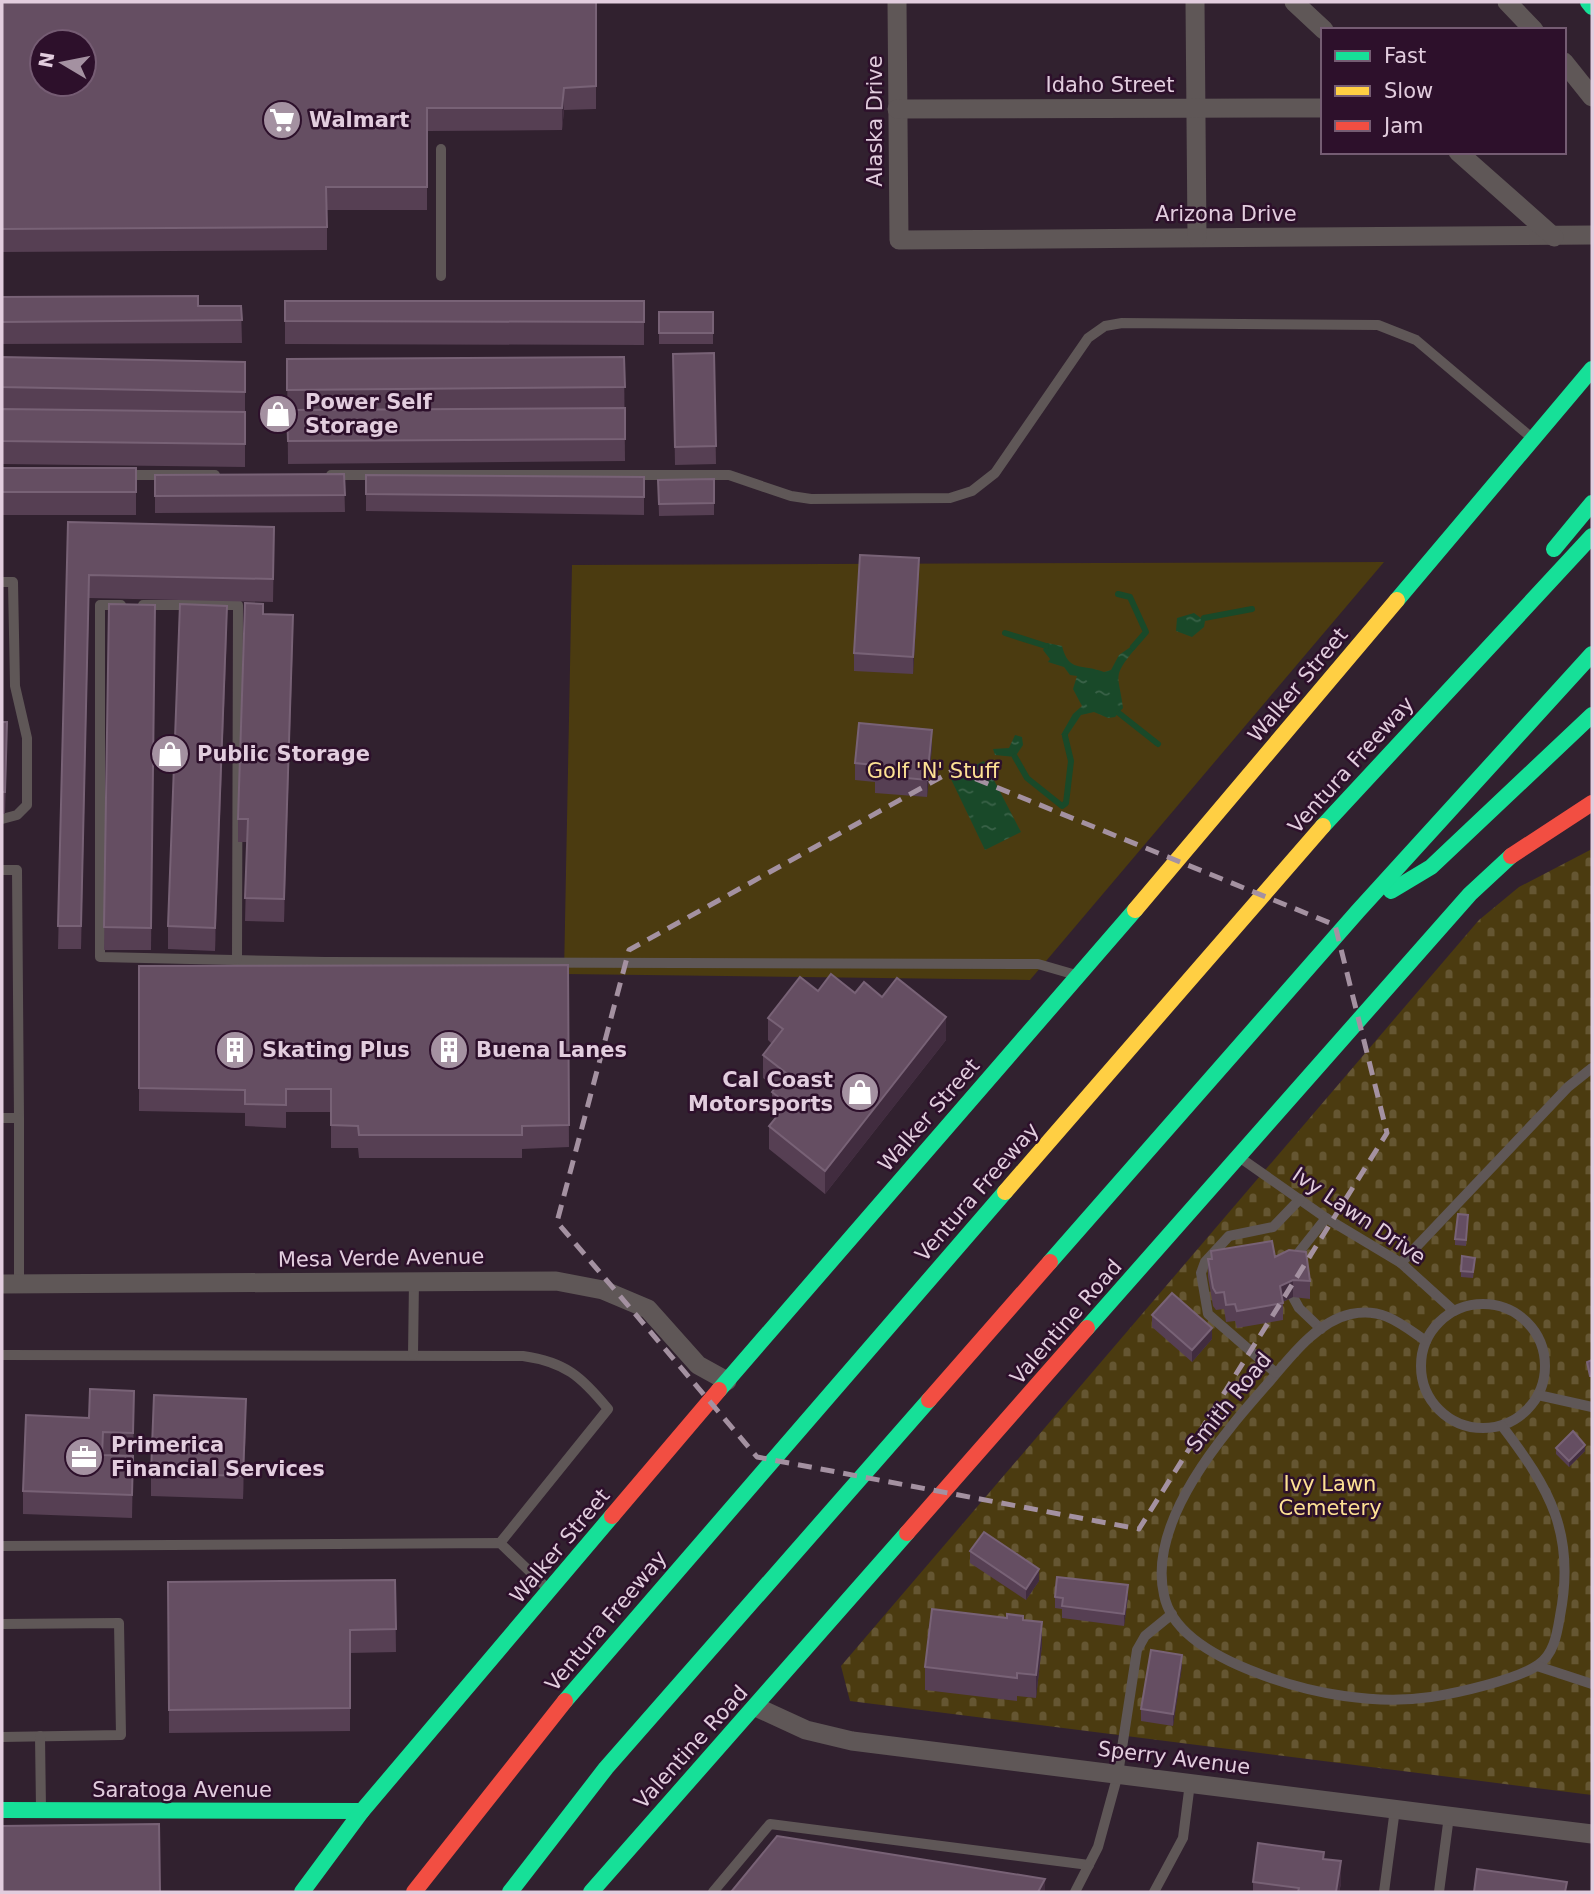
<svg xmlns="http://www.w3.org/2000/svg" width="1594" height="1894" font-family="'DejaVu Sans',sans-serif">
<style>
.green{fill:#4b3b10}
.cemetery{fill:url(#cemetery-stones)}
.water{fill:url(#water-ripples)}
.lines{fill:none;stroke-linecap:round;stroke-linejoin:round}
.stream{stroke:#194929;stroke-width:6}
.lane{stroke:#5f5757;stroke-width:10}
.street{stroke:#5f5757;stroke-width:19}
.fast{stroke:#16e098;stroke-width:16}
.slow{stroke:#ffcf43;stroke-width:16}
.jam{stroke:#f24e42;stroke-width:16}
.wall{fill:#563f53}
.shaded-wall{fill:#412c3f}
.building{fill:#654e62;stroke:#786276;stroke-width:2;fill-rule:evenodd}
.marked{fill:none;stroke:#a491a1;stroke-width:5;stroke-dasharray:14 9;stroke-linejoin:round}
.labels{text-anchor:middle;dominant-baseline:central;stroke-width:5;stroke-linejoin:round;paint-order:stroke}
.street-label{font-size:21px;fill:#e2cdde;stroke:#2d102b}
.poi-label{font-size:21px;font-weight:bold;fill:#e2cdde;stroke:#2d102b;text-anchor:start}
.park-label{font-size:21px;fill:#fde193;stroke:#2d102b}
</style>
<defs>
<pattern id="cemetery-stones" width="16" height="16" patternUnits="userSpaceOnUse" patternTransform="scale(1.75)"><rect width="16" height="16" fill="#4b3b10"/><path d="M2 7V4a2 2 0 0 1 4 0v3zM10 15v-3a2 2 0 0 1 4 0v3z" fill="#655632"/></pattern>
<pattern id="water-ripples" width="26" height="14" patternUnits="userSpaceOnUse" patternTransform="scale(1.75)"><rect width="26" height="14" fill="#194929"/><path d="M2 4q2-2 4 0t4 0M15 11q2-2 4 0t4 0" fill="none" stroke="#3a6248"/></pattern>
</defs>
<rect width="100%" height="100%" fill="#31212f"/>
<polygon class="green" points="1384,562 1030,980 564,974 572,565"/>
<polygon class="cemetery" points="1592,849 1592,1795 850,1701 841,1666 1479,920 1519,887"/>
<g class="water">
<polygon points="1194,613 1205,621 1204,627 1192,637 1176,631 1177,618"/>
<path d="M1047 643 1062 646C1069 673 1081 663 1104 672L1111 670 1119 655 1132 646 1135 649C1111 678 1119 674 1123 708L1115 717 1108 718 1094 712 1081 715 1067 736 1061 735 1073 714 1082 706 1073 689 1077 676 1070 675 1064 667 1048 662 1050 659 1043 650Z"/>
<polygon points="1015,735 1022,737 1023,745 1015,757 995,755 993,749 1009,748"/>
<polygon points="984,761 1021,832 985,850 950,777"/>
</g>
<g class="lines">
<g class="stream">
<polyline points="1118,594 1130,597 1146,632 1133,647"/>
<polyline points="1204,618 1252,609"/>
<polyline points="1005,633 1046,646"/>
<polyline points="1120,714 1158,744"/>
<polyline points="1015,757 1027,778 1062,806 1066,803 1071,761 1065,736"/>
</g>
<g class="lane">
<polyline points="441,149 441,276"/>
<polyline points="125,475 215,475"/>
<polyline points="331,475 729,475 791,496 811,499 950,498 972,491 995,473 1088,338 1105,326 1122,323 1378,325 1416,340 1532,438"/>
<polyline points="2,582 13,582 15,686 27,738 27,805 17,815 2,819"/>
<polyline points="121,605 100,605 100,957 325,962 1038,964 1076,975"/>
<polyline points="143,605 238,605 237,959"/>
<polyline points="2,870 17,870 19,1118"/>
<polyline points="2,1118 19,1118 19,1284"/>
<polyline points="1239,1157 1326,1218 1401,1263 1454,1311"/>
<polyline points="1292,1261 1326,1218"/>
<polyline points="1401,1263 1568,1087 1592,1068"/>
<polyline points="1293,1297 1299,1308 1321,1329"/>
<circle cx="1483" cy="1366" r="62"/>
<path d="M1426 1341C1401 1324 1383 1307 1351 1314 1318 1321 1291 1356 1270 1381 1225 1432 1147 1520 1164 1595 1172 1636 1225 1661 1260 1674 1312 1694 1375 1705 1431 1697 1457 1693 1516 1680 1538 1665 1554 1654 1557 1634 1560 1616 1576 1534 1550 1489 1502 1426"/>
<path d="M2 1355 523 1356C565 1362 581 1376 608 1409L500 1543"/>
<polyline points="413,1355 414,1280"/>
<polyline points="1276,1373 1208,1314 1201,1273 1205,1262 1229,1236 1273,1227 1300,1199"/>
<polyline points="1538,1395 1592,1407"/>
<polyline points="2,1546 500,1543 549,1590"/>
<polyline points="2,1624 119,1623 121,1735 2,1737"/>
<polyline points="1537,1666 1592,1684"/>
<polyline points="40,1736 41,1809"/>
<polyline points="713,1892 770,1824 1089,1865"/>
<polyline points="1075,1892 1098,1847 1118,1774 1137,1650 1145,1636 1172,1614"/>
<polyline points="1154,1892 1183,1838 1190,1783"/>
<polyline points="1384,1892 1395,1809"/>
<polyline points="1439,1892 1449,1816"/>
</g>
<g class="street">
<polyline points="897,2 899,240 1592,235"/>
<polyline points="1195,2 1197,237"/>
<polyline points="1294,2 1324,30"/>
<polyline points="1507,2 1534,30"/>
<polyline points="1564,62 1592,97"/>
<polyline points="897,109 1323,108"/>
<polyline points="1458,152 1554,237"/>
<polyline points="2,1284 556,1281 603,1290 648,1309 698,1365 727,1381"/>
<polyline points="756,1707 806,1730 852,1741 1592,1834"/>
</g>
<g class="fast">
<polyline points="1588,2 1592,7"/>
<polyline points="1554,549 1592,503"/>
<polyline points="1397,600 1592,369"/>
<polyline points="1323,826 1592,536"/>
<polyline points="1391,891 1431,867 1592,715"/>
<polyline points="1050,1262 1358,911 1592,654"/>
<polyline points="1087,1328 1470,894 1511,856"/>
<polyline points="719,1390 1135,910"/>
<polyline points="565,1701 1005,1192"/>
<polyline points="2,1810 362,1811"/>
<polyline points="302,1892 362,1811 612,1516"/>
<polyline points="510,1892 606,1768 929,1400"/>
<polyline points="591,1892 907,1533"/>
</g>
<g class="slow">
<polyline points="1135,910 1397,600"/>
<polyline points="1005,1192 1323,826"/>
</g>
<g class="jam">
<polyline points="1511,856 1592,803"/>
<polyline points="929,1400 1050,1262"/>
<polyline points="612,1516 719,1390"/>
<polyline points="907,1533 1087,1328"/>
<polyline points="414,1892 565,1701"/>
</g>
</g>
<g class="wall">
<polygon points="2,2 596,2 596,109 564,110 562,130 427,131 427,210 327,210 327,250 2,252"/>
<polygon points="2,297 198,306 241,306 242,343 2,344"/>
<polygon points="285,301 644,301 644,345 285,344"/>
<rect x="659" y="312" width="54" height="32"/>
<polygon points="714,353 716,464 675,465 673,354"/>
<polygon points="2,357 245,362 245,467 2,464"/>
<polygon points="624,357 625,461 288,464 287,359"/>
<rect x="2" y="468" width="134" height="47"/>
<polygon points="344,474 345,512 155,513 155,475"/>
<polygon points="366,475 644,477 644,515 366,511"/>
<polygon points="714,479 714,515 659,516 658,480"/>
<polygon points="68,522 274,549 273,602 89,598 81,949 58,949"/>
<polygon points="919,576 913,674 854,671 854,653"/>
<polygon points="109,604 155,605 151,950 104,950"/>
<polygon points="263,614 293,638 284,922 245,921 247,842 238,842 238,819"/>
<polygon points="227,629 215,951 168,949 168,926"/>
<polygon points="2,722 7,745 5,814 2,814"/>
<polygon points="932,747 927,797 875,793 875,782 855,780 855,763"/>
<polygon points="568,965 569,1147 522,1149 522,1158 359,1158 358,1148 331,1148 331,1112 286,1112 286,1128 245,1126 245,1113 139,1111 139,966"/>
<polygon points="818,991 855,993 882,997 946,1040 825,1194 769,1149 769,1126 776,1118 772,1114 772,1092 775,1087 763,1078 763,1055 772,1044 768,1040 768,1018"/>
<polygon points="1468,1221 1466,1246 1455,1245 1455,1239"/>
<polygon points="1211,1251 1275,1257 1310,1281 1310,1299 1293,1297 1283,1302 1283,1320 1237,1328 1235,1321 1226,1322 1224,1309 1216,1310 1213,1306 1208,1277 1208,1259 1211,1259"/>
<polygon points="1475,1263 1473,1278 1461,1277 1461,1271"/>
<polygon points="1152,1315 1212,1339 1192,1362 1152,1327"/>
<polygon points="134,1414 132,1518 23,1514 23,1491 89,1418"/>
<polygon points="246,1422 243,1499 151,1496 151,1473"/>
<polygon points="1556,1448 1585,1451 1569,1467 1556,1454"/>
<polygon points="970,1551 1039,1581 1026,1600 970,1563"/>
<polygon points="395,1580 396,1652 350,1653 350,1731 169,1733 168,1582"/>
<polygon points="1055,1597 1128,1597 1124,1626 1062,1618 1062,1609 1055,1608"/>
<polygon points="1007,1618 1023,1620 1042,1645 1036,1698 1017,1696 1017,1701 925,1690 925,1667"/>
<polygon points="1182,1666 1173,1726 1141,1721 1141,1709"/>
<polygon points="1324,1859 1341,1884 1339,1892 1253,1892 1253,1882"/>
</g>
<g class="shaded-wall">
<polygon points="564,88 564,110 562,130 562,108"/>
<polygon points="919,558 919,576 913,674 913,657"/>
<polygon points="89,575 89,598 81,949 81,926"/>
<polygon points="227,606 227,629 215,951 215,928"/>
<polygon points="293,615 293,638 284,922 284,899"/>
<polygon points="932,730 932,747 927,797 927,780"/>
<polygon points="946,1017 946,1040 825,1194 825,1171"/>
<polygon points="1293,1280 1293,1297 1280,1303 1280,1286"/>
<polygon points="1212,1328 1212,1339 1192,1362 1192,1350"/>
<polygon points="134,1391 134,1414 133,1456 133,1433"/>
<polygon points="246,1399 246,1422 243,1499 243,1476"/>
<polygon points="1585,1445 1585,1451 1569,1467 1569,1461"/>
<polygon points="1039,1569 1039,1581 1026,1600 1026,1589"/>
<polygon points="1128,1585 1128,1597 1124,1626 1124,1614"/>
<polygon points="1042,1622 1042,1645 1036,1698 1036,1675"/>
<polygon points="1182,1655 1182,1666 1173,1726 1173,1714"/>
<polygon points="1341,1861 1341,1884 1339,1892 1336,1892"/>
<polygon points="1045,1879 1045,1892 1038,1892"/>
</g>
<g class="building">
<path d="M2 2H596V86L564 88 562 108H427V187H326L327 227 2 229ZM42 42H84V84H42Z"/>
<polygon points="198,296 198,306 241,306 242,320 2,322 2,297"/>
<polygon points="285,301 644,301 644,322 285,321"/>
<rect x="659" y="312" width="54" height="21"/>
<polygon points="714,353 716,446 675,447 673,354"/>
<polygon points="2,357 245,362 245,392 2,387"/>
<polygon points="624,357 625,387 287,390 287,359"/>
<polygon points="625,408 625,439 288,441 287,410"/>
<polygon points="2,409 245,412 245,444 2,441"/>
<rect x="2" y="468" width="134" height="24"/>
<polygon points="344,474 345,495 155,496 155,475"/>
<polygon points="366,475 644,477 644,497 366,494"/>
<polygon points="714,479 714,503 659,504 658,480"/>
<polygon points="68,522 274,527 273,579 89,575 81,926 58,926"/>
<polygon points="860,555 919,558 913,657 854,653"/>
<polygon points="245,603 263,604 263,614 293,615 284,899 245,898 248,819 238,819"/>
<polygon points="109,604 155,605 151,928 104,927"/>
<polygon points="180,604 227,606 215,928 168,926"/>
<polygon points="2,722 7,722 5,792 2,792"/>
<polygon points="859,723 932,730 927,780 875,775 875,765 855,763"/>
<polygon points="568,965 569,1125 522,1126 522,1135 359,1135 358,1126 331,1125 331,1089 286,1089 286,1105 245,1104 245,1090 139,1088 139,966"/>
<polygon points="831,974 855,993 864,982 882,997 897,978 946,1017 825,1171 769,1126 787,1104 772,1092 786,1073 763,1055 783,1029 768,1018 800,977 818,991"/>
<polygon points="1458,1214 1468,1215 1466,1240 1455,1239"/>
<polygon points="1272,1241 1275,1257 1289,1250 1306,1252 1310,1281 1293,1280 1280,1286 1283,1303 1237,1311 1235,1304 1226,1305 1224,1292 1216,1293 1213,1288 1208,1259 1212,1259 1211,1251"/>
<polygon points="1462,1256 1475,1258 1473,1272 1461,1271"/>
<polygon points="1172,1293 1212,1328 1192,1350 1152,1315"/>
<polygon points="1592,1360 1592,1376 1590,1376 1587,1362"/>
<polygon points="90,1389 134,1391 133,1433 103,1432 102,1455 133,1456 132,1495 23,1491 26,1415 89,1418"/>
<polygon points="154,1395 246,1399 243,1476 151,1473"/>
<polygon points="1573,1431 1585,1445 1569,1461 1556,1448"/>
<polygon points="984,1532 1039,1569 1026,1589 970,1551"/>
<polygon points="1057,1577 1128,1585 1124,1614 1062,1606 1063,1598 1055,1597"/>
<polygon points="395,1580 396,1629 350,1630 350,1708 169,1710 168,1582"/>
<polygon points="932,1609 1007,1618 1007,1614 1023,1616 1023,1620 1042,1622 1036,1675 1017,1673 1017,1678 925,1667"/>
<polygon points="1151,1650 1182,1655 1173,1714 1141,1709"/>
<polygon points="159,1824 160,1892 2,1892 2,1826"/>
<polygon points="777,1836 1045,1879 1038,1892 731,1892"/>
<polygon points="1258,1843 1324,1852 1323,1859 1341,1861 1336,1892 1298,1892 1299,1888 1253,1882"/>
<polygon points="1477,1869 1567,1882 1565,1892 1474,1892"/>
</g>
<path class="marked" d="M954 770 1335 925 1387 1133 1139 1529 757 1457 557 1222 629 950Z"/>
<defs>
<symbol id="supermarket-disc" viewBox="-11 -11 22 22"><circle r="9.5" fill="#a491a1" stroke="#2d102b"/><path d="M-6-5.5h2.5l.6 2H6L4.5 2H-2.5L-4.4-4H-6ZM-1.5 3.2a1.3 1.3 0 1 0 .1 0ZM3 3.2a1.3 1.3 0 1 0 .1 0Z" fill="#fff"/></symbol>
<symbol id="shop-disc" viewBox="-11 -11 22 22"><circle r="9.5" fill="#a491a1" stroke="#2d102b"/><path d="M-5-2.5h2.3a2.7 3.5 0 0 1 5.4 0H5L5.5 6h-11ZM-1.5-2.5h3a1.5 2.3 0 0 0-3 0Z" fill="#fff"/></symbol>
<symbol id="building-disc" viewBox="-11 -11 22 22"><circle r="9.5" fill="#a491a1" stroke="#2d102b"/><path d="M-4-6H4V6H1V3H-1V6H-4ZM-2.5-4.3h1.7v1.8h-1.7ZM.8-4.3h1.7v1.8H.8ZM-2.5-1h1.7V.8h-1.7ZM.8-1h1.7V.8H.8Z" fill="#fff"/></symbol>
<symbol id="office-disc" viewBox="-11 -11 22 22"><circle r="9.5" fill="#a491a1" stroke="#2d102b"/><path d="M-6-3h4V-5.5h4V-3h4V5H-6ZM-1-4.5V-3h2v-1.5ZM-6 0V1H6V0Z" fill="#fff"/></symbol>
</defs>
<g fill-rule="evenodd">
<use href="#supermarket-disc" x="260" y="98" width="44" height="44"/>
<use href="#shop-disc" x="256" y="392" width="44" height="44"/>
<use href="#shop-disc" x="148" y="732" width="44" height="44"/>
<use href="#building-disc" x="213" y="1028" width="44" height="44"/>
<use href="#building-disc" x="427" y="1028" width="44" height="44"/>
<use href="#shop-disc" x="838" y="1070" width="44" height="44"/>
<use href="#office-disc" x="62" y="1435" width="44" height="44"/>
</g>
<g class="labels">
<g class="street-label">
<text x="1110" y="85">Idaho Street</text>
<text transform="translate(875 121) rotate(-90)">Alaska Drive</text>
<text x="1226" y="214">Arizona Drive</text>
<text transform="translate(1298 685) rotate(-50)">Walker Street</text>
<text transform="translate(1351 765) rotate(-48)">Ventura Freeway</text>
<text transform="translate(929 1115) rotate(-49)">Walker Street</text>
<text transform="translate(977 1192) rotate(-49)">Ventura Freeway</text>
<text transform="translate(1359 1216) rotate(34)">Ivy Lawn Drive</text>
<text transform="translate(381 1258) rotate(-1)">Mesa Verde Avenue</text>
<text transform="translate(1066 1322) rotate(-49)">Valentine Road</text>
<text transform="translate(1229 1402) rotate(-51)">Smith Road</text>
<text transform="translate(560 1546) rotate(-50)">Walker Street</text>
<text transform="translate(606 1621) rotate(-50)">Ventura Freeway</text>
<text transform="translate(691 1747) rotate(-48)">Valentine Road</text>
<text transform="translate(1174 1758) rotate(7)">Sperry Avenue</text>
<text x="182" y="1790">Saratoga Avenue</text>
</g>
<g class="poi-label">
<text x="309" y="120">Walmart</text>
<text x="305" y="402">Power Self<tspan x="305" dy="24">Storage</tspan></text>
<text x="197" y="754">Public Storage</text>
<text x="262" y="1050">Skating Plus</text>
<text x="476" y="1050">Buena Lanes</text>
<text x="833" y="1080" text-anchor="end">Cal Coast<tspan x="833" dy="24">Motorsports</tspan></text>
<text x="111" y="1445">Primerica<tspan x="111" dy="24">Financial Services</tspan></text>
</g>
<g class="park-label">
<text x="933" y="771">Golf 'N' Stuff</text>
<text x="1330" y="1484">Ivy Lawn<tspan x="1330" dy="24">Cemetery</tspan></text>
</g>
</g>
<rect width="1594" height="1894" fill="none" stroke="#e2cdde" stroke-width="7"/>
<rect x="1321" y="28" width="245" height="126" fill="#2d102b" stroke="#755c73" stroke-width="2"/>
<rect x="1335" y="51" width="35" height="10" fill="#16e098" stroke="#755c73" stroke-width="2"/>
<text x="1384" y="63" font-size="21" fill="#e2cdde">Fast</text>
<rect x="1335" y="86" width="35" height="10" fill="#ffcf43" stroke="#755c73" stroke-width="2"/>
<text x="1384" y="98" font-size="21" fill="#e2cdde">Slow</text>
<rect x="1335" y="121" width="35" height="10" fill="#f24e42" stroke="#755c73" stroke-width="2"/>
<text x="1384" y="133" font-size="21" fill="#e2cdde">Jam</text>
<g transform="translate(63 63) rotate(280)"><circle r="33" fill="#2d102b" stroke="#755c73" stroke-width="2"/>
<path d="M0-5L12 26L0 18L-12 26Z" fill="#a491a1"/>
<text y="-10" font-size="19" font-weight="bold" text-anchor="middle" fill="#e2cdde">N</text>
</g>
</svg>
